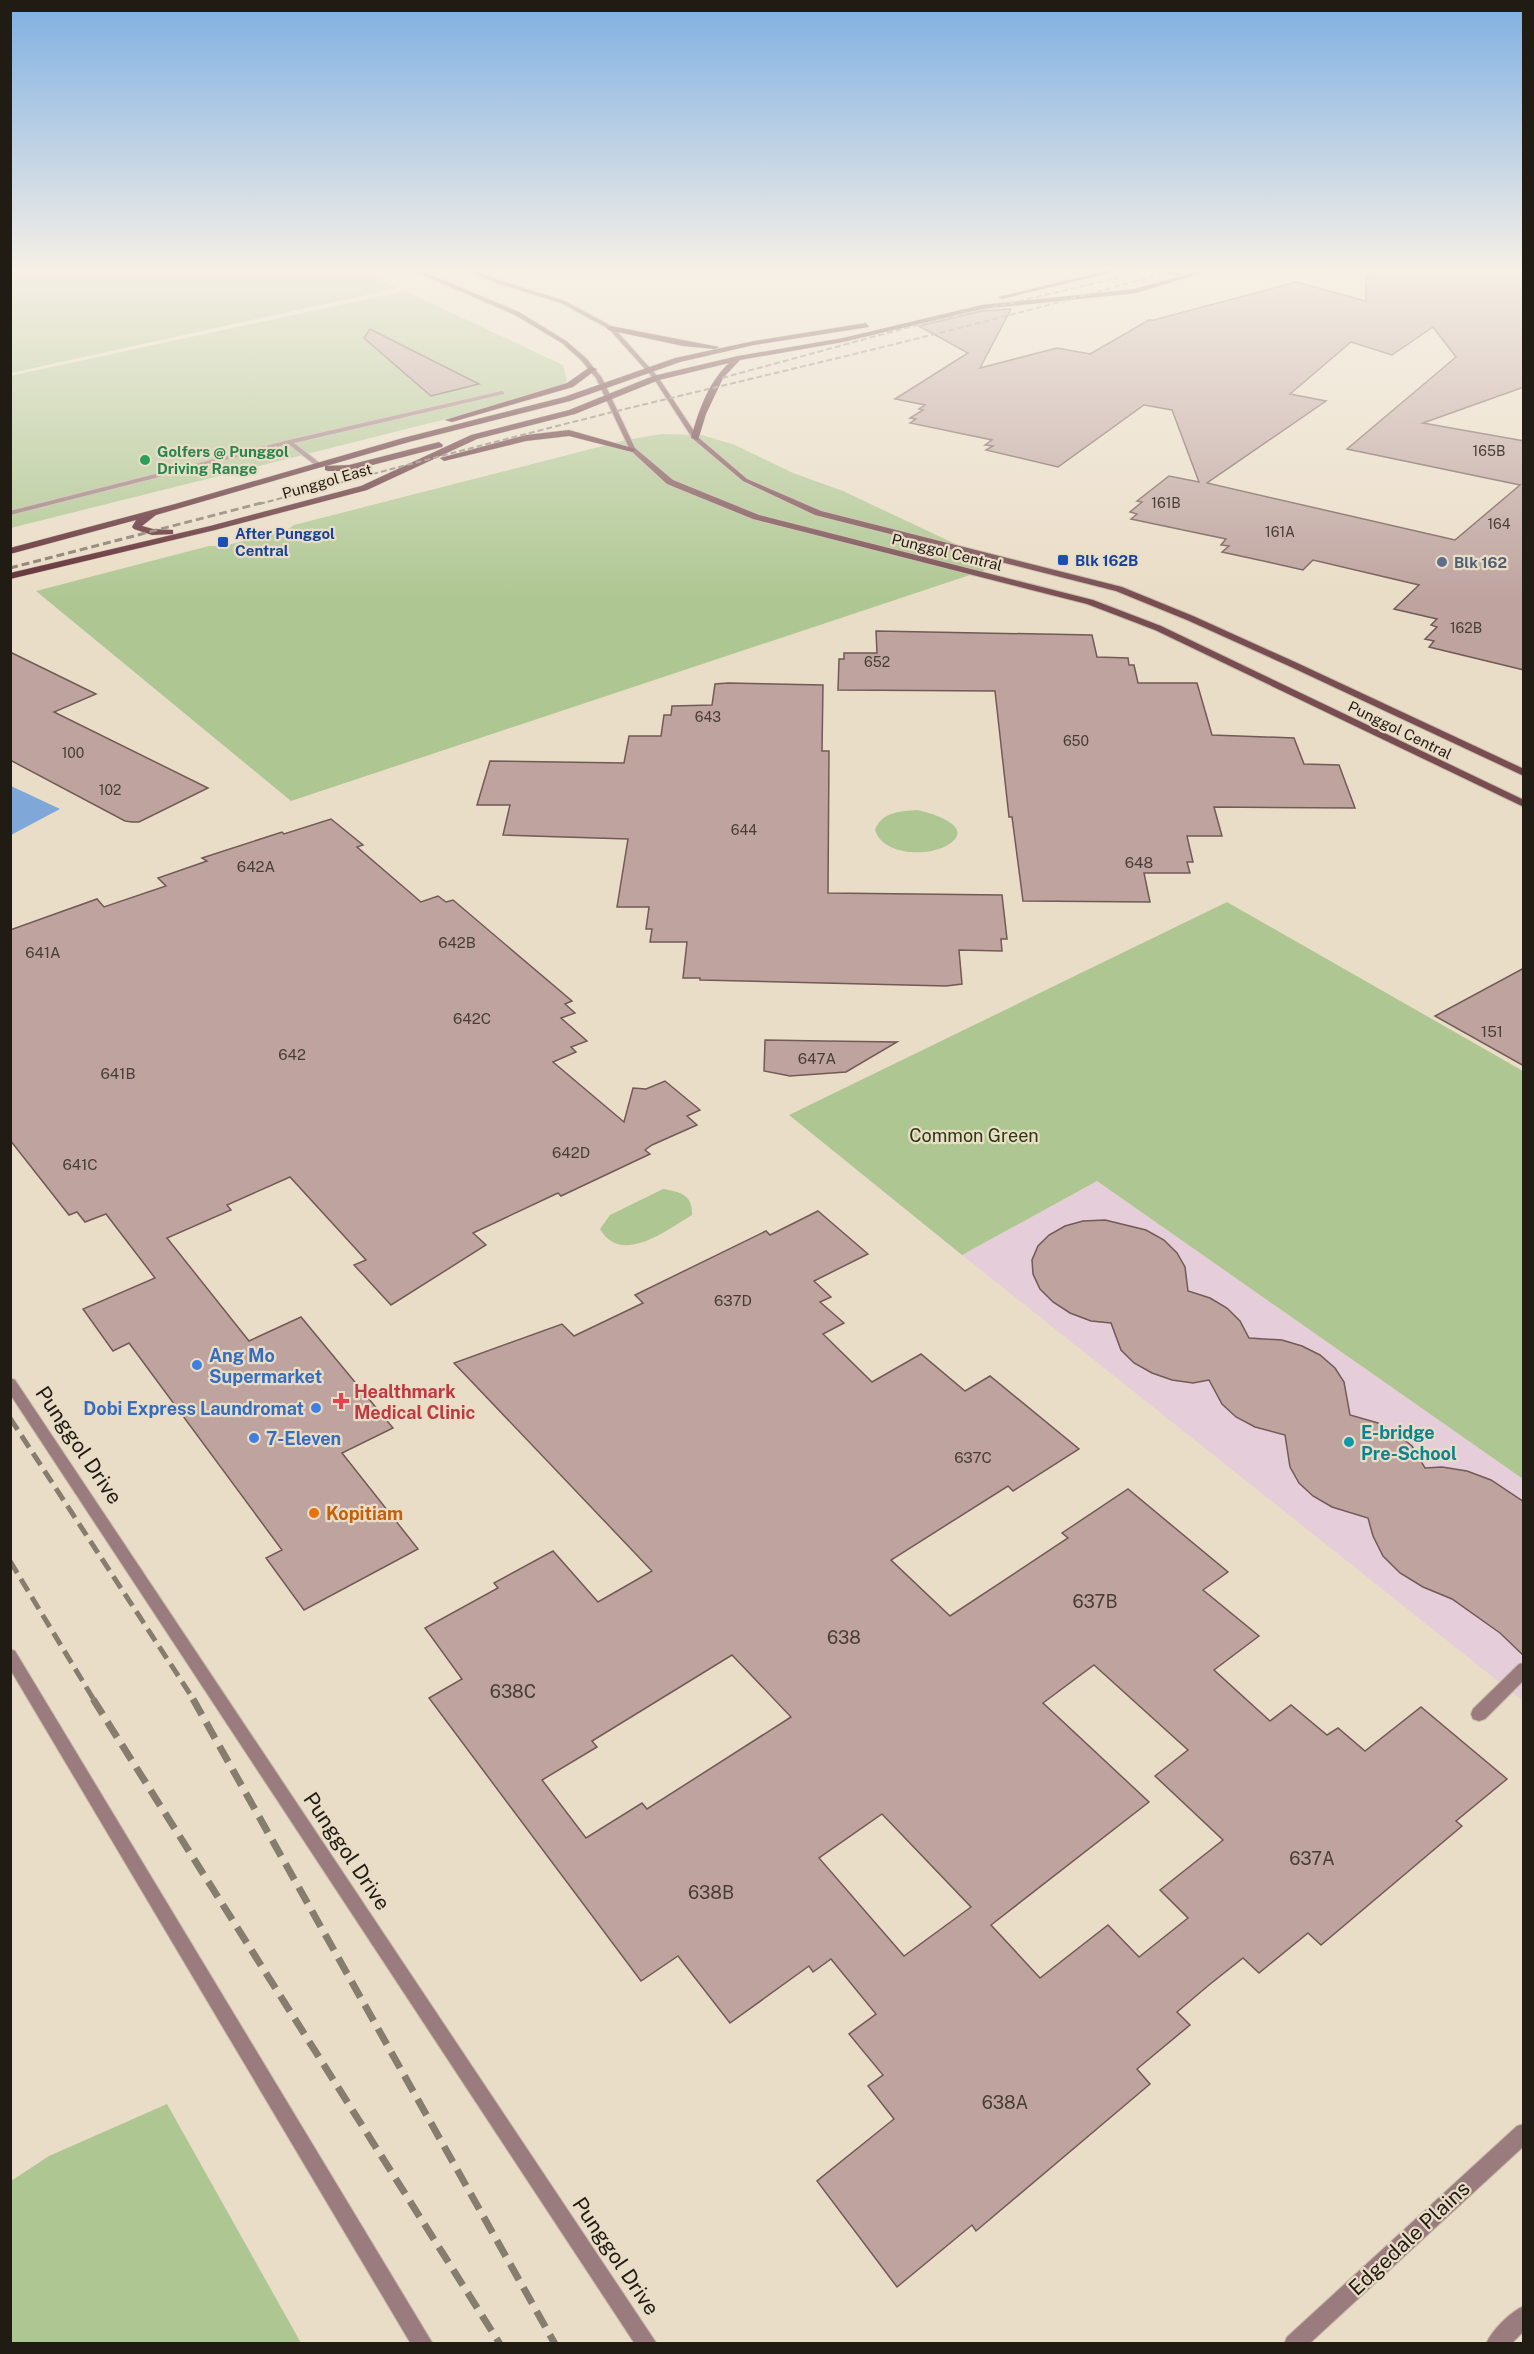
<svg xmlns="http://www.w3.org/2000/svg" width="1534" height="2354" font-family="'Public Sans',sans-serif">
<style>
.education{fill:#e5cdd9}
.green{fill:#aec792}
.water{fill:#7fa7d8}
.building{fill:#bea39f;stroke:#725a56;stroke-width:1.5;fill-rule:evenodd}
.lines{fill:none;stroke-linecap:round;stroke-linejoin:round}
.service-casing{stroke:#c6baa7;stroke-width:2}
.minor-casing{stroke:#c6baa7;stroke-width:2}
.tertiary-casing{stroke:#c6baa7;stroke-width:2}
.secondary-casing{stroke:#c6baa7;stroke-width:2}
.primary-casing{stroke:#c6baa7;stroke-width:1}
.service{fill:#9a7c7e;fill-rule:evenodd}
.minor{fill:#9a7c7e;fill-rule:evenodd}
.tertiary{fill:#9a7c7e;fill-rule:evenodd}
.secondary{fill:#774d51;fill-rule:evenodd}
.primary{fill:#5d2b33;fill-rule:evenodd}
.rail-far3{stroke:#867d6e;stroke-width:2;stroke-dasharray:6 3;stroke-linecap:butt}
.rail-far2{stroke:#867d6e;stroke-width:3;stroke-dasharray:8 4;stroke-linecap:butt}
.rail-far1{stroke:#867d6e;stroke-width:5;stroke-dasharray:14 7;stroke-linecap:butt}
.rail{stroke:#867d6e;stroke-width:7;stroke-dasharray:18 9;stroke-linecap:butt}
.leisure-dot{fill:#2e9e5b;stroke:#eaddc7;stroke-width:2}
.transit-dot{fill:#1a4fb4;stroke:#eaddc7;stroke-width:2}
.service-dot{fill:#5c6f8a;stroke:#eaddc7;stroke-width:2}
.shop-dot{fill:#3f7fe0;stroke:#eaddc7;stroke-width:2}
.health-dot{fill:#e0444e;stroke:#eaddc7;stroke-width:2}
.culture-dot{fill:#0f9aa8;stroke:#eaddc7;stroke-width:2}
.food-dot{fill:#e8710a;stroke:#eaddc7;stroke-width:2}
.labels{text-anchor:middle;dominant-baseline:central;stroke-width:4.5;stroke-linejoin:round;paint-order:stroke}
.far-number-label{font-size:14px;fill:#483d36}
.far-leisure-label{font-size:15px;font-weight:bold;fill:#27864d;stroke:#eaddc7;text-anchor:start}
.far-street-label{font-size:15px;fill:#201b13;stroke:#eaddc7}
.far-transit-label{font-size:15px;font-weight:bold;fill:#164399;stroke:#eaddc7;text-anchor:start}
.far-service-label{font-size:15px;font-weight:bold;fill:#4e5e75;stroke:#eaddc7;text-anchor:start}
.number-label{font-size:15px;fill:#483d36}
.park-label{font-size:18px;fill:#293a0f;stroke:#eaddc7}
.shop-label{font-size:18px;font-weight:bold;fill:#366cbe;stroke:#eaddc7;text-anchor:start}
.health-label{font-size:18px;font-weight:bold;fill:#be3a42;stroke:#eaddc7;text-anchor:start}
.culture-label{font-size:18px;font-weight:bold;fill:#0d838f;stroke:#eaddc7;text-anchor:start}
.food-label{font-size:18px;font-weight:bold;fill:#c56008;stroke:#eaddc7;text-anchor:start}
.near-number-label{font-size:18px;fill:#483d36}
.near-street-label{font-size:21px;fill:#201b13;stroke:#eaddc7}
</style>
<rect width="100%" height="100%" fill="#eaddc7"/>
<polygon class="education" points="1097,1181 1523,1479 1523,1701 962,1255"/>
<g class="green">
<polygon points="11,271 363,271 397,288 11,373"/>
<polygon points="405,291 563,365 567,381 550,393 11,528 10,376"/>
<polygon points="662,434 702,435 735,445 793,473 843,491 1000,565 291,801 36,591 209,546 224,546 287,530 294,525 626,440"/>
<path d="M917 810C933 813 979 828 946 846 925 857 883 855 875 830 881 812 901 811 917 810Z"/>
<polygon points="1227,902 1523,1071 1523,1479 1097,1181 962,1255 789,1115"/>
<path d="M663 1189C681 1192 693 1195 692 1215 667 1230 621 1266 600 1229L610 1215Z"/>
<polygon points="167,2104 301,2343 11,2343 11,2181 49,2156"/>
</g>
<polygon class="water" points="11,786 60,809 11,835"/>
<g class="building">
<path d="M1374 271H1524V387L1423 423 1524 441V670L1429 647 1434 641 1425 639 1437 627 1431 625 1437 619 1394 609 1419 585 1313 560 1303 570 1268 562 1222 552 1229 546 1221 545 1226 539 1131 519 1137 514 1130 512 1142 502 1137 501 1169 476 1199 482 1172 410 1144 405 1058 467 986 450 993 446 985 445 992 440 910 423 916 419 910 418 923 410 919 409 925 405 895 399 968 353 919 326 982 311 1011 309 980 368 1057 348 1090 354 1149 320H1154L1296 282 1366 301V273L1374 274ZM1433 327 1456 357 1347 449 1520 485 1455 540 1207 483 1326 401 1290 394 1351 342 1392 355Z"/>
<polygon points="370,329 479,384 431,396 364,338"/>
<polygon points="876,631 1092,635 1097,657 1128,658 1129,665 1134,665 1138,683 1197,683 1212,735 1294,738 1304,764 1339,765 1355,808 1214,807 1222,836 1187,836 1193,862 1187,862 1190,873 1144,873 1150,902 1023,901 1012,817 1009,817 995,691 838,690 839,659 844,659 844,653 877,653"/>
<polygon points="10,652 96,694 54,712 208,788 139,822 132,822 125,821 10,760"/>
<polygon points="728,683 823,685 822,751 829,751 828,893 1002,895 1007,939 1001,939 1002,951 959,950 962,984 946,986 700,980 700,978 683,978 687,942 650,942 652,929 646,929 649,907 617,907 628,839 503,835 510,805 477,805 490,761 624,763 629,736 661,736 664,715 671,715 672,706 712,705 715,684"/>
<polygon points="331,819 363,845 357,847 421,902 438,896 446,902 453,900 572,1001 565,1004 575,1013 561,1018 587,1041 571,1047 576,1052 553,1062 624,1122 633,1088 646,1089 665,1081 700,1110 687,1116 697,1125 652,1145 645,1150 650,1154 561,1196 558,1193 473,1233 486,1245 391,1305 354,1265 366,1260 290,1177 227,1205 231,1210 167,1238 249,1341 301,1317 393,1428 342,1453 418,1549 304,1610 266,1558 282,1550 129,1343 113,1351 83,1309 155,1278 106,1214 85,1222 77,1212 69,1215 10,1140 10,930 97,899 104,907 166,886 158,878 207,861 202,858 282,832 284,834"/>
<polygon points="1524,968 1524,1066 1435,1016"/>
<polygon points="765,1040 824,1041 897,1042 846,1072 790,1076 764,1071"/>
<path d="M818 1211 868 1254 814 1281 831 1297 820 1302 844 1323 823 1334 872 1382 921 1354 965 1391 990 1376 1079 1449 1013 1491 1008 1486 891 1560 950 1616 1068 1538 1062 1533 1128 1489 1228 1572 1203 1590 1259 1636 1214 1670 1270 1721 1291 1705 1327 1735 1338 1728 1365 1751 1421 1707 1507 1779 1456 1821 1462 1826 1321 1945 1308 1933 1259 1973 1243 1958 1209 1985 1177 2012 1190 2025 1137 2069 1150 2084 976 2231 972 2225 897 2287 817 2181 894 2119 868 2086 883 2075 849 2034 876 2014 831 1959 813 1972 809 1966 730 2023 678 1956 641 1981 429 1698 462 1679 425 1628 498 1588 494 1583 553 1551 598 1602 652 1571 454 1363 562 1324 574 1336 643 1303 635 1295 766 1231 770 1235ZM732 1655 791 1717 647 1809 642 1803 586 1838 542 1780 597 1747 592 1741ZM1094 1665 1188 1750 1155 1776 1223 1840 1160 1890 1188 1918 1139 1957 1108 1925 1040 1978 991 1925 1149 1802 1043 1703ZM882 1814 971 1907 904 1956 819 1858Z"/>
<polygon points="1105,1220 1146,1230 1164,1240 1177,1253 1185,1267 1188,1291 1210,1298 1227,1308 1240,1321 1249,1338 1282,1340 1302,1346 1320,1355 1335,1368 1344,1382 1350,1415 1378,1423 1396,1433 1412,1446 1425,1468 1442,1467 1467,1471 1491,1480 1524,1502 1524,1656 1500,1633 1452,1599 1423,1587 1400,1573 1383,1556 1373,1536 1368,1518 1332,1507 1313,1496 1299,1483 1290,1467 1285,1435 1255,1427 1236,1417 1222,1404 1209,1380 1193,1383 1172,1380 1152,1373 1134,1363 1121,1350 1111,1323 1091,1321 1070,1313 1053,1302 1040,1289 1033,1274 1032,1260 1038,1246 1049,1235 1065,1226 1083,1221"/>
</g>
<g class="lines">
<defs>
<g id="service">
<polygon points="361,271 371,271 353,276 350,274"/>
<polygon points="502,391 504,392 504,394 294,443 322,465 322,467 318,467 288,444 10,515 10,511 289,440"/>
<polygon points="1524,1663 1524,1680 1485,1719 1479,1721 1473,1719 1471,1714 1473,1709 1519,1664"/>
</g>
<g id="minor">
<polygon points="1524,2124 1524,2146 1309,2344 1284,2344 1287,2337 1517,2126"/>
<path d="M1524 2306V2331L1511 2344H1486C1492 2330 1510 2312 1524 2306Z"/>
</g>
<g id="tertiary">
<polygon points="10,1378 15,1380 657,2344 635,2344 10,1394"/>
<polygon points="10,1649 15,1651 433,2344 411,2344 10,1669"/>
</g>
<g id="secondary">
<polygon points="414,271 421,271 519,312 566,341 586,358 602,378 635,448 673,480 759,515 1093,600 1161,626 1524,800 1524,807 1155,630 1087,604 753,519 667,484 630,450 596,378 581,360 562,343 515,315"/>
<polygon points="469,271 476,271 498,280 565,301 613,327 658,377 698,437 747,479 821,511 1122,587 1193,616 1295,662 1524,769 1524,776 1289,666 1187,620 1116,591 815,515 743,481 693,439 654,379 609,329 561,303 494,282"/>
</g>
<g id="primary">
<polygon points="1107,271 1118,271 1002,299 998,297"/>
<polygon points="1151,271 1169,271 1182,274 1179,276"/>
<path d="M1198 271H1208L1136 293 982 309 843 342 740 360 723 378 706 414 698 440 691 438C699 410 708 383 729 363L659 380 575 414 477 439 367 490 215 530 10 579V573L210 526 361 486 471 435 569 410 653 376 738 356 843 338 982 305 1135 289Z"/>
<polygon points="866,323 869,327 754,345 680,362 570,401 409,442 326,466 349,465 439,442 443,445 442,447 349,471 328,471 325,470 325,466 156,515 142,526 153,529 173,530 173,534 152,535 134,529 132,527 136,520 10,554 10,548 175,504 403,438 564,397 675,358 754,341"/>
<polygon points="611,326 719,347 715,349 683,346 608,330 607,328"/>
<polygon points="590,367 597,369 573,387 452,422 445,420 567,383"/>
<polygon points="569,430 636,449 632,452 569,436 526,441 444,461 440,458 526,435"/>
</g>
</defs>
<use href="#service" class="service-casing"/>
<use href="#minor" class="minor-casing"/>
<use href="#tertiary" class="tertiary-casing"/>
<use href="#secondary" class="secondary-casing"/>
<use href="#primary" class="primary-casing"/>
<use href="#service" class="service"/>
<use href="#minor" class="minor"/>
<use href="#tertiary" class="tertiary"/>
<use href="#secondary" class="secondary"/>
<use href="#primary" class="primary"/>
<g class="rail-far3">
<polyline points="722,378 913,326 1118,278"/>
<path d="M259 504C381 472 503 439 625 409 808 365 991 323 1171 271"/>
</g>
<polyline class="rail-far2" points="10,568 265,502"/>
<g class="rail-far1">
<polyline points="10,1418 194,1700"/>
<polyline points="10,1561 94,1700"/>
</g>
<g class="rail">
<polyline points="93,1699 500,2344"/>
<polyline points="193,1699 555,2344"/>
</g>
</g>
<linearGradient id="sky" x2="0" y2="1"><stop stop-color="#7eafe2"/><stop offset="0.45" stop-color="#f6f0e6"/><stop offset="1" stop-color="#f6f0e6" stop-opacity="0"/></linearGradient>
<rect width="1534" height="600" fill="url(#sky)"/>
<circle class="leisure-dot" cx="145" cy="460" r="6"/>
<g class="transit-dot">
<rect x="217" y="536" width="12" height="12" rx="3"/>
<rect x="1057" y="554" width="12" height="12" rx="3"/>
</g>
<circle class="service-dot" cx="1442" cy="562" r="6"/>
<g class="shop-dot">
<circle cx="197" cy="1365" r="6"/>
<circle cx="316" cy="1408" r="6"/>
<circle cx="254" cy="1438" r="6"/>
</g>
<path class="health-dot" d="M338 1392h6v6h6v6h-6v6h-6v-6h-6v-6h6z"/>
<circle class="culture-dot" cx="1349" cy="1442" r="6"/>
<circle class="food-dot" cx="314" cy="1513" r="6"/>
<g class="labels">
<g class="far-number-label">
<text x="1489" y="451">165B</text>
<text x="1166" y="503">161B</text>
<text x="1499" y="524">164</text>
<text x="1280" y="532">161A</text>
<text x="1466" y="628">162B</text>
<text x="877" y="662">652</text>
<text x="708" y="717">643</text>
<text x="1076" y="741">650</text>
<text x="73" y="753">100</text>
<text x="110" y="790">102</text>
<text x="744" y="830">644</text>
</g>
<g class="far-leisure-label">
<text x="157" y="451">Golfers @ Punggol<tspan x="157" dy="17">Driving Range</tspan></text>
</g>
<g class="far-street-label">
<text transform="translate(327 481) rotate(-16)">Punggol East</text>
<text transform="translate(947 552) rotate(14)">Punggol Central</text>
<text transform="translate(1400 730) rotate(26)">Punggol Central</text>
</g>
<g class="far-transit-label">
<text x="235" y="533">After Punggol<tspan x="235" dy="17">Central</tspan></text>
<text x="1075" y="560">Blk 162B</text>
</g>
<g class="far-service-label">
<text x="1454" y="562">Blk 162</text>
</g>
<g class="number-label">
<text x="1139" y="862">648</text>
<text x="256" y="866">642A</text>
<text x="457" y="942">642B</text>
<text x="43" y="952">641A</text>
<text x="472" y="1018">642C</text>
<text x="1492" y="1031">151</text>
<text x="292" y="1054">642</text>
<text x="817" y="1058">647A</text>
<text x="118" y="1073">641B</text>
<text x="571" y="1152">642D</text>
<text x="80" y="1164">641C</text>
<text x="733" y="1300">637D</text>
<text x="973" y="1457">637C</text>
</g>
<g class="park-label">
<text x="974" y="1135">Common Green</text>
</g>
<g class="shop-label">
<text x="209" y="1355">Ang Mo<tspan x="209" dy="21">Supermarket</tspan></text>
<text x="304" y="1408" text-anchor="end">Dobi Express Laundromat</text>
<text x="266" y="1438">7-Eleven</text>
</g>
<g class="health-label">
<text x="354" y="1391">Healthmark<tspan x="354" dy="21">Medical Clinic</tspan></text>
</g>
<g class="culture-label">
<text x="1361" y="1432">E-bridge<tspan x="1361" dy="21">Pre-School</tspan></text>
</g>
<g class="food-label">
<text x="326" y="1513">Kopitiam</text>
</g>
<g class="near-number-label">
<text x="1095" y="1601">637B</text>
<text x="844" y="1637">638</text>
<text x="513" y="1691">638C</text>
<text x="1312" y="1858">637A</text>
<text x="711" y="1892">638B</text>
<text x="1005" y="2102">638A</text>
</g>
<g class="near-street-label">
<text transform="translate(79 1445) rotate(56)">Punggol Drive</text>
<text transform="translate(347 1851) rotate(56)">Punggol Drive</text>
<text transform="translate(1409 2238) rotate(-43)">Edgedale Plains</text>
<text transform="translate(616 2256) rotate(56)">Punggol Drive</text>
</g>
</g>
<rect width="1534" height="2354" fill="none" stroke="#201b13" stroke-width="24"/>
</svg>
